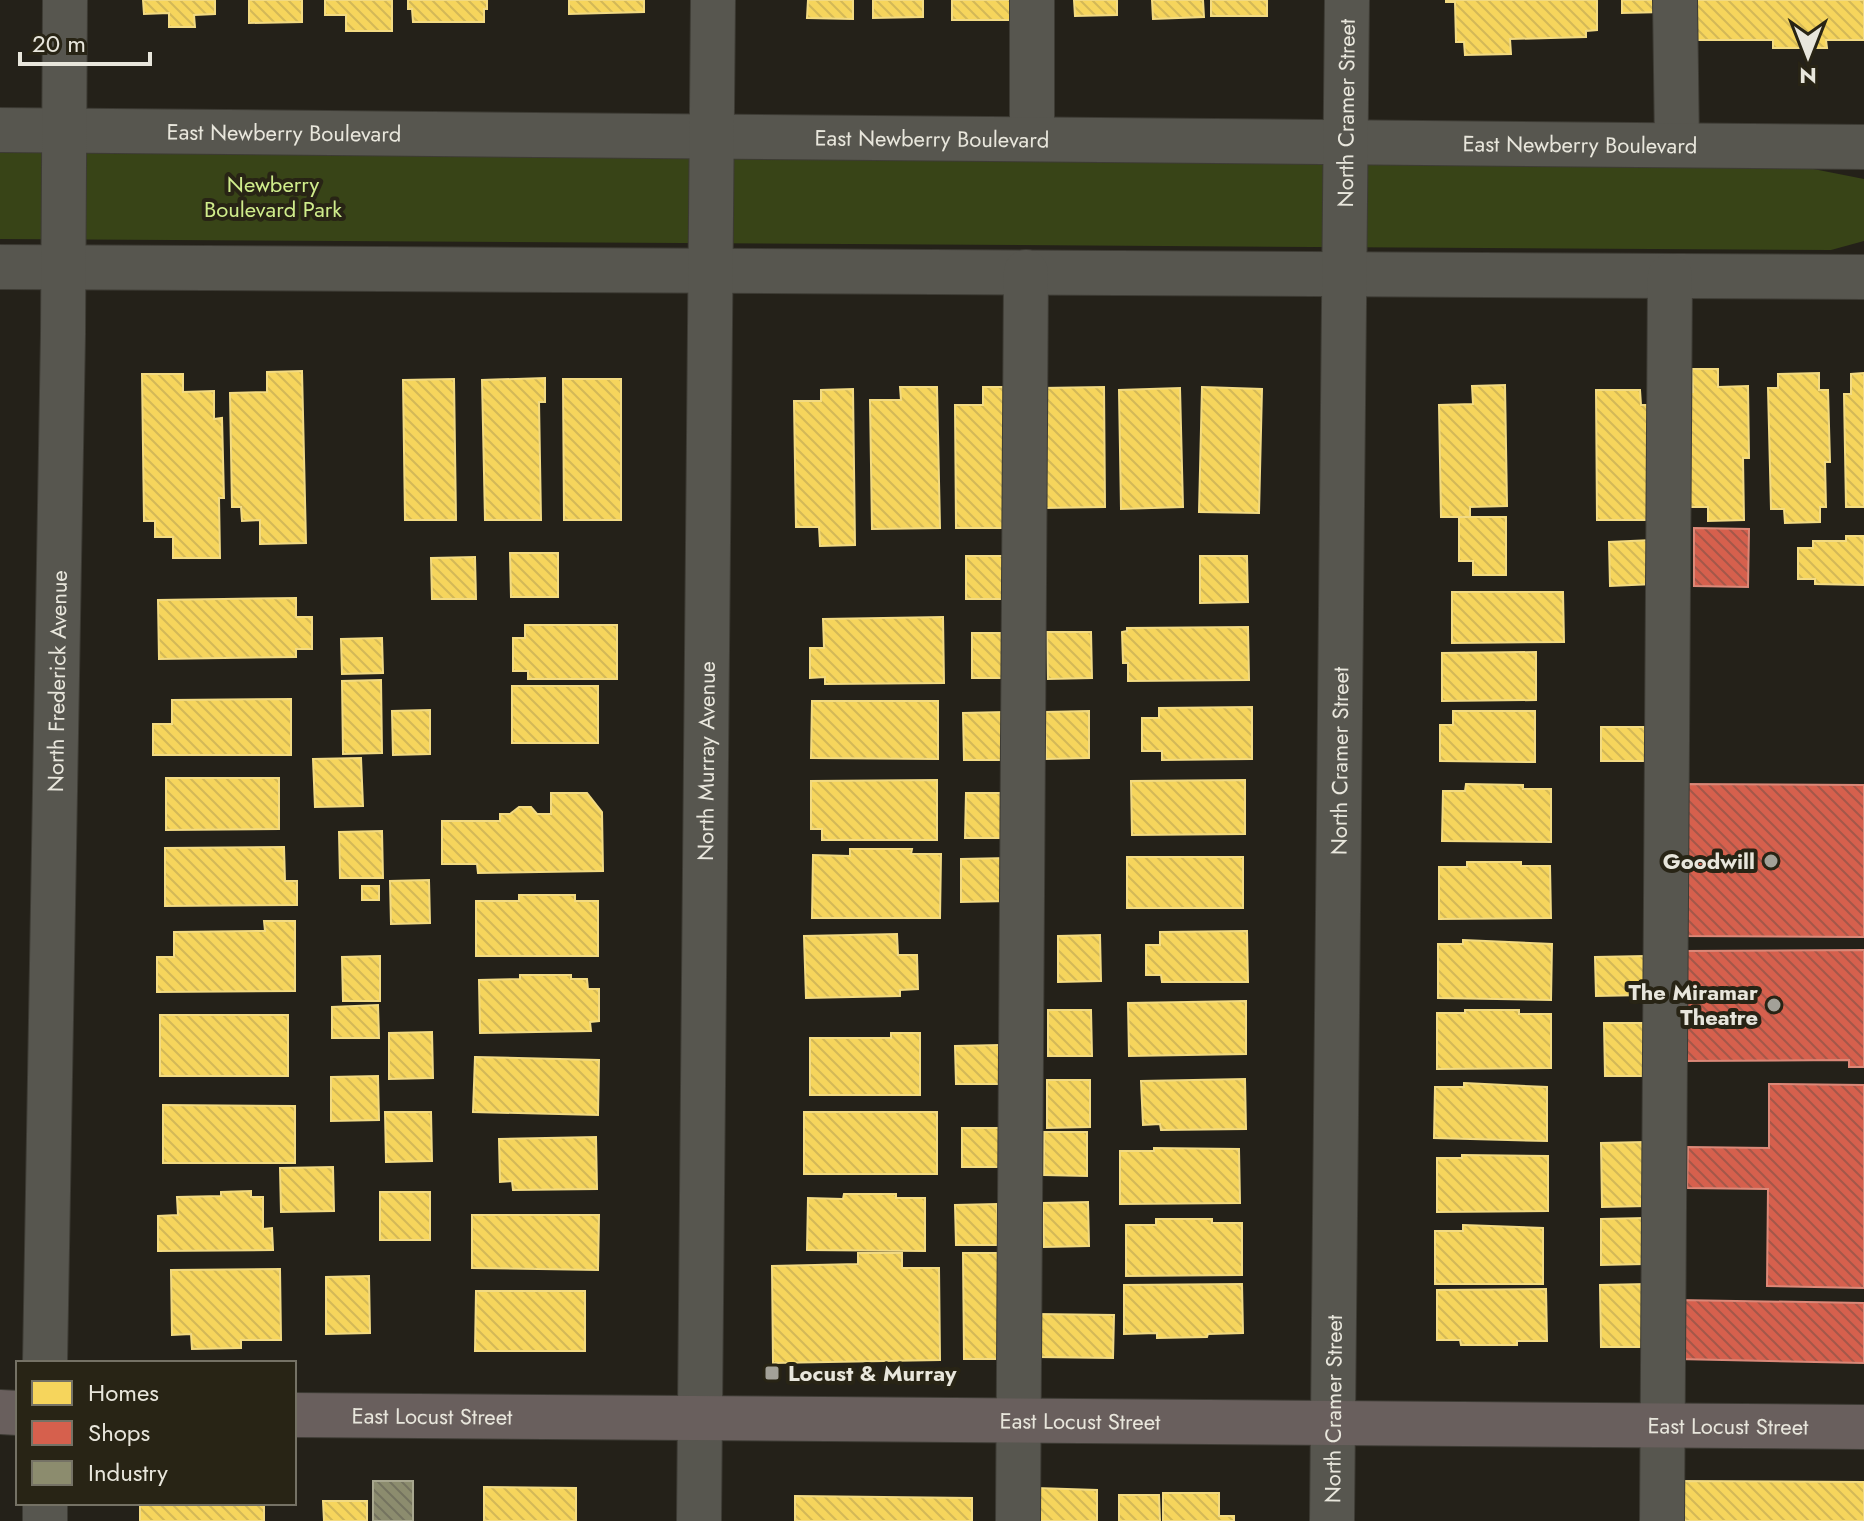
<svg xmlns="http://www.w3.org/2000/svg" width="1864" height="1521" font-family="Jost,sans-serif">
<style>
.green{fill:#384417}
.homes{fill:url(#homes-back-hatch);stroke:#f2da82;stroke-width:2}
.shops{fill:url(#shops-back-hatch);stroke:#db8878;stroke-width:2}
.industry{fill:url(#industry-back-hatch);stroke:#a8a78f;stroke-width:2}
.lines{fill:none;stroke-linecap:round;stroke-linejoin:round}
.minor-casing{stroke:#3d3b34;stroke-width:46}
.major-casing{stroke:#3d3b34;stroke-width:46}
.minor{stroke:#57564f;stroke-width:44}
.major{stroke:#695f5d;stroke-width:44}
.poi-dot{fill:#a3a198;stroke:#282415;stroke-width:3}
.labels{text-anchor:middle;dominant-baseline:central;stroke-width:8;stroke-linejoin:round;paint-order:stroke}
.street-label{font-size:22px;fill:#e8e6dc;stroke:#282415}
.park-label{font-size:22px;fill:#cfec8b;stroke:#282415}
.poi-label{font-size:22px;font-weight:bold;fill:#e8e6dc;stroke:#282415;text-anchor:end}
</style>
<defs>
<pattern id="homes-back-hatch" width="6" height="6" patternUnits="userSpaceOnUse" patternTransform="scale(2)"><rect width="6" height="6" fill="#f6d55c"/><path d="M-1 5l2 2M0 0l6 6M5-1l2 2" fill="none" stroke="#d3b857"/></pattern>
<pattern id="shops-back-hatch" width="6" height="6" patternUnits="userSpaceOnUse" patternTransform="scale(2)"><rect width="6" height="6" fill="#d6604d"/><path d="M-1 5l2 2M0 0l6 6M5-1l2 2" fill="none" stroke="#a45749"/></pattern>
<pattern id="industry-back-hatch" width="6" height="6" patternUnits="userSpaceOnUse" patternTransform="scale(2)"><rect width="6" height="6" fill="#8c8c6e"/><path d="M-1 5l2 2M0 0l6 6M5-1l2 2" fill="none" stroke="#74735f"/></pattern>
</defs>
<rect width="100%" height="100%" fill="#242119"/>
<polygon class="green" points="0,150 1783,163 1864,179 1864,241 1831,250 0,239"/>
<g class="homes">
<polygon points="143,0 215,0 215,14 194,15 195,27 169,27 169,13 144,14"/>
<polygon points="249,0 302,0 302,22 249,23"/>
<polygon points="325,0 392,0 392,31 346,31 346,15 325,15"/>
<polygon points="408,0 487,0 487,9 484,9 484,22 413,22 412,9 408,9"/>
<polygon points="569,0 644,0 644,12 569,14"/>
<polygon points="808,0 853,0 853,19 807,18"/>
<polygon points="873,0 923,0 923,17 873,18"/>
<rect x="952" y="0" width="66" height="20"/>
<polygon points="1074,0 1117,0 1117,15 1075,16"/>
<polygon points="1152,0 1203,0 1204,17 1153,19"/>
<rect x="1211" y="0" width="56" height="16"/>
<polygon points="1446,0 1597,0 1597,30 1586,31 1586,37 1510,39 1511,54 1465,55 1464,42 1456,42 1455,2 1446,2"/>
<polygon points="1622,0 1663,0 1664,12 1622,13"/>
<polygon points="1693,0 1864,0 1864,40 1826,40 1827,48 1773,48 1773,40 1694,40"/>
<polygon points="1692,369 1718,369 1718,387 1748,386 1749,458 1743,458 1744,520 1708,521 1708,507 1689,507 1687,392 1693,392"/>
<polygon points="302,371 306,543 260,544 260,520 242,521 241,507 232,507 230,393 267,392 267,372"/>
<polygon points="1819,373 1819,390 1828,390 1830,462 1825,462 1826,507 1820,507 1820,522 1785,523 1784,509 1771,509 1768,388 1778,388 1778,374"/>
<polygon points="1864,373 1864,507 1846,507 1844,394 1851,394 1851,374"/>
<polygon points="142,374 183,374 183,392 214,391 214,419 222,418 224,498 219,498 220,558 173,558 173,537 155,537 155,521 144,521"/>
<polygon points="545,378 545,402 539,402 541,520 485,520 482,380"/>
<polygon points="454,379 456,520 405,520 403,380"/>
<polygon points="563,379 621,379 621,520 564,520"/>
<polygon points="1505,385 1507,506 1470,507 1470,517 1441,517 1439,405 1473,404 1472,386"/>
<polygon points="900,387 937,387 940,528 872,529 870,400 901,400"/>
<polygon points="983,387 1011,387 1012,528 956,528 955,405 983,405"/>
<polygon points="1104,387 1105,507 1043,508 1041,388"/>
<polygon points="1202,387 1262,389 1259,513 1199,512"/>
<polygon points="1180,388 1183,507 1121,509 1119,390"/>
<polygon points="853,389 855,545 820,546 819,527 796,527 794,401 821,401 821,390"/>
<polygon points="1596,390 1640,390 1641,405 1658,405 1659,520 1597,520"/>
<polygon points="1459,517 1506,517 1506,575 1473,575 1473,561 1459,561"/>
<polygon points="1846,536 1864,536 1864,585 1815,584 1815,579 1798,579 1798,548 1813,548 1813,541 1846,541"/>
<polygon points="1652,540 1654,584 1610,586 1609,542"/>
<polygon points="510,553 558,553 558,597 511,597"/>
<rect x="966" y="556" width="43" height="43"/>
<polygon points="1200,556 1247,556 1248,602 1200,603"/>
<polygon points="475,557 476,599 432,599 431,558"/>
<polygon points="1452,592 1563,592 1564,642 1452,643"/>
<polygon points="296,598 296,617 312,617 312,649 296,649 296,657 159,659 158,600"/>
<polygon points="943,617 944,683 825,684 825,677 810,678 810,648 824,648 823,619"/>
<polygon points="525,625 617,625 617,679 528,679 528,671 513,671 513,638 525,638"/>
<polygon points="1248,627 1249,680 1128,681 1128,663 1123,663 1122,632 1127,631 1127,628"/>
<polygon points="1047,632 1091,632 1092,678 1048,679"/>
<polygon points="972,633 1006,633 1007,678 972,678"/>
<polygon points="382,638 383,673 342,674 341,639"/>
<polygon points="1536,652 1536,700 1442,701 1442,653"/>
<polygon points="381,680 382,753 343,754 342,681"/>
<rect x="512" y="686" width="86" height="57"/>
<polygon points="291,699 291,755 153,755 153,724 172,724 172,700"/>
<polygon points="812,701 938,701 938,759 811,758"/>
<polygon points="1252,707 1252,759 1162,760 1162,751 1142,751 1142,718 1159,718 1159,708"/>
<polygon points="430,710 430,754 393,755 392,711"/>
<polygon points="1089,711 1089,758 1046,759 1045,712"/>
<polygon points="1453,711 1535,711 1535,762 1440,761 1440,725 1453,725"/>
<polygon points="1004,712 1005,760 964,760 963,713"/>
<rect x="1601" y="727" width="44" height="34"/>
<polygon points="361,758 363,806 315,807 313,759"/>
<polygon points="166,778 279,778 279,829 166,830"/>
<polygon points="937,780 937,840 822,840 822,829 811,829 811,781"/>
<polygon points="1245,780 1245,834 1132,835 1131,781"/>
<polygon points="1466,784 1523,785 1523,789 1551,789 1551,842 1442,841 1443,791 1465,791"/>
<polygon points="551,793 587,793 602,812 603,871 478,873 477,864 442,864 442,821 500,821 500,814 510,814 519,807 531,807 537,814 551,814"/>
<polygon points="966,793 1006,793 1006,838 965,838"/>
<polygon points="382,831 383,878 340,878 339,832"/>
<polygon points="284,847 285,881 297,881 297,905 165,906 165,848"/>
<polygon points="850,849 912,849 911,854 941,854 940,918 812,918 813,855 850,856"/>
<rect x="1127" y="857" width="116" height="51"/>
<polygon points="1008,858 1009,901 961,902 961,859"/>
<polygon points="1467,862 1521,862 1521,866 1550,866 1551,918 1439,919 1439,867 1467,867"/>
<polygon points="429,880 430,923 391,924 390,881"/>
<rect x="362" y="886" width="17" height="14"/>
<polygon points="519,895 575,895 575,901 598,901 598,956 476,956 476,901 519,901"/>
<polygon points="264,921 295,921 295,991 157,992 157,957 174,957 174,932 265,931"/>
<polygon points="1247,931 1248,982 1162,982 1161,975 1146,975 1146,945 1160,945 1160,932"/>
<polygon points="897,934 898,955 917,955 918,989 900,990 900,996 806,998 804,936"/>
<polygon points="1100,935 1101,981 1058,982 1058,936"/>
<polygon points="1463,940 1552,944 1551,1000 1438,998 1438,944 1463,944"/>
<polygon points="380,956 380,1001 343,1001 342,957"/>
<polygon points="1645,956 1646,995 1596,996 1595,957"/>
<polygon points="520,975 571,975 571,979 587,979 588,989 599,989 599,1021 590,1022 591,1031 480,1033 479,980 520,979"/>
<polygon points="1246,1001 1246,1054 1129,1056 1128,1003"/>
<polygon points="378,1005 379,1038 332,1038 332,1007"/>
<polygon points="1048,1010 1091,1010 1092,1056 1048,1056"/>
<polygon points="1465,1010 1519,1010 1519,1014 1551,1014 1551,1068 1437,1069 1437,1013 1465,1013"/>
<rect x="160" y="1015" width="128" height="61"/>
<polygon points="1604,1023 1644,1023 1644,1076 1605,1076"/>
<polygon points="432,1032 433,1078 389,1079 389,1033"/>
<polygon points="891,1033 920,1033 920,1095 810,1095 810,1038 891,1038"/>
<polygon points="999,1045 1000,1084 956,1084 955,1046"/>
<polygon points="475,1057 599,1060 598,1115 473,1112"/>
<polygon points="378,1076 379,1120 331,1121 331,1077"/>
<polygon points="1245,1079 1246,1129 1161,1130 1160,1124 1143,1125 1141,1081"/>
<polygon points="1047,1080 1090,1080 1090,1127 1047,1128"/>
<polygon points="1464,1083 1547,1087 1547,1141 1434,1138 1435,1087 1464,1087"/>
<polygon points="163,1105 295,1106 295,1163 163,1163"/>
<polygon points="385,1112 431,1112 432,1161 386,1162"/>
<rect x="804" y="1112" width="133" height="62"/>
<rect x="962" y="1128" width="37" height="39"/>
<polygon points="1044,1132 1087,1132 1087,1176 1044,1175"/>
<polygon points="596,1137 597,1189 513,1190 512,1181 500,1182 499,1139"/>
<polygon points="1644,1142 1646,1206 1602,1207 1601,1143"/>
<polygon points="1154,1148 1239,1149 1240,1203 1120,1204 1120,1151 1154,1151"/>
<polygon points="1462,1155 1548,1156 1548,1211 1437,1212 1437,1158 1462,1158"/>
<polygon points="333,1167 334,1211 281,1212 280,1168"/>
<polygon points="251,1191 251,1197 263,1197 263,1229 272,1228 273,1250 158,1251 158,1216 178,1215 177,1197 221,1196 221,1192"/>
<rect x="380" y="1192" width="50" height="48"/>
<polygon points="844,1194 896,1194 896,1198 925,1198 925,1251 807,1250 808,1198 843,1199"/>
<polygon points="1088,1202 1089,1246 1044,1247 1043,1203"/>
<polygon points="997,1204 998,1245 956,1245 955,1205"/>
<polygon points="472,1215 599,1215 598,1270 472,1268"/>
<polygon points="1644,1218 1644,1264 1601,1265 1601,1219"/>
<polygon points="1156,1219 1212,1219 1212,1223 1242,1223 1242,1275 1126,1276 1126,1225 1156,1225"/>
<polygon points="1463,1225 1543,1228 1543,1284 1435,1284 1435,1231 1463,1231"/>
<polygon points="858,1253 902,1253 902,1268 939,1268 940,1360 773,1363 772,1266 858,1264"/>
<polygon points="963,1253 1007,1253 1008,1359 964,1359"/>
<polygon points="280,1269 281,1340 241,1340 241,1348 192,1349 191,1334 172,1335 171,1270"/>
<polygon points="369,1276 370,1333 326,1334 326,1277"/>
<polygon points="1242,1284 1243,1333 1208,1334 1207,1337 1157,1338 1157,1333 1124,1334 1124,1285"/>
<polygon points="1646,1284 1647,1347 1601,1347 1600,1285"/>
<polygon points="1546,1289 1547,1341 1517,1341 1517,1345 1461,1345 1460,1340 1437,1340 1437,1290"/>
<polygon points="476,1291 585,1291 585,1351 475,1351"/>
<polygon points="1037,1314 1114,1315 1113,1358 1037,1357"/>
<polygon points="1676,1481 1864,1482 1864,1521 1676,1521"/>
<polygon points="484,1487 576,1488 576,1521 484,1521"/>
<polygon points="1036,1488 1097,1490 1097,1521 1035,1521"/>
<polygon points="1163,1493 1219,1493 1219,1516 1234,1516 1234,1521 1163,1521"/>
<polygon points="1119,1495 1159,1495 1160,1521 1119,1521"/>
<polygon points="795,1496 972,1498 972,1521 795,1521"/>
<polygon points="323,1501 367,1501 367,1521 324,1521"/>
<rect x="140" y="1503" width="124" height="18"/>
</g>
<g class="shops">
<polygon points="1694,528 1749,529 1748,587 1694,586"/>
<polygon points="1679,784 1864,785 1864,937 1678,936"/>
<polygon points="1864,950 1864,1067 1849,1067 1849,1060 1684,1061 1683,951"/>
<polygon points="1769,1084 1864,1085 1864,1288 1767,1286 1768,1189 1687,1188 1688,1147 1769,1148"/>
<polygon points="1677,1300 1864,1303 1864,1363 1678,1359"/>
</g>
<rect class="industry" x="373" y="1481" width="40" height="40"/>
<g class="lines">
<defs>
<g id="minor">
<polyline points="1032,0 1032,139"/>
<polyline points="1675,0 1677,145"/>
<path id="s1" d="M0 130 1864 147"/>
<polyline points="0,267 1864,277"/>
<path id="s2" d="M45 1363 63 334 65 0"/>
<polyline points="45,1521 45,1503"/>
<path id="s3" d="M699 1521 713 0"/>
<polyline points="1018,1521 1026,272"/>
<path id="s4" d="M1332 1521 1347 0"/>
<polyline points="1662,1521 1670,276"/>
</g>
<g id="major">
<polyline points="0,1412 18,1413"/>
<path id="s5" d="M294 1415 1864 1427"/>
</g>
</defs>
<use href="#minor" class="minor-casing"/>
<use href="#major" class="major-casing"/>
<use href="#minor" class="minor"/>
<use href="#major" class="major"/>
</g>
<g class="poi-dot">
<circle cx="1771" cy="861" r="8"/>
<circle cx="1774" cy="1005" r="8"/>
<rect x="764" y="1365" width="16" height="16" rx="4"/>
</g>
<g class="labels">
<g class="street-label">
<text stroke="none"><textPath href="#s4" startOffset="1408">North Cramer Street</textPath></text>
<text stroke="none"><textPath href="#s1" startOffset="284">East Newberry Boulevard</textPath></text>
<text stroke="none"><textPath href="#s1" startOffset="932">East Newberry Boulevard</textPath></text>
<text stroke="none"><textPath href="#s1" startOffset="1580">East Newberry Boulevard</textPath></text>
<text stroke="none"><textPath href="#s2" startOffset="682">North Frederick Avenue</textPath></text>
<text stroke="none"><textPath href="#s4" startOffset="760">North Cramer Street</textPath></text>
<text stroke="none"><textPath href="#s3" startOffset="760">North Murray Avenue</textPath></text>
<text stroke="none"><textPath href="#s4" startOffset="112">North Cramer Street</textPath></text>
<text stroke="none"><textPath href="#s5" startOffset="138">East Locust Street</textPath></text>
<text stroke="none"><textPath href="#s5" startOffset="786">East Locust Street</textPath></text>
<text stroke="none"><textPath href="#s5" startOffset="1434">East Locust Street</textPath></text>
</g>
<g class="park-label">
<text x="273" y="184">Newberry<tspan x="273" dy="25">Boulevard Park</tspan></text>
</g>
<g class="poi-label">
<text x="1755" y="861">Goodwill</text>
<text x="1758" y="992">The Miramar<tspan x="1758" dy="25">Theatre</tspan></text>
<text x="788" y="1373" text-anchor="start">Locust &amp; Murray</text>
</g>
</g>
<rect x="16" y="1361" width="280" height="144" fill="#282415" stroke="#757265" stroke-width="2"/>
<rect x="32" y="1381" width="40" height="24" fill="#f6d55c" stroke="#757265" stroke-width="2"/>
<text x="88" y="1401" font-size="24" fill="#e8e6dc">Homes</text>
<rect x="32" y="1421" width="40" height="24" fill="#d6604d" stroke="#757265" stroke-width="2"/>
<text x="88" y="1441" font-size="24" fill="#e8e6dc">Shops</text>
<rect x="32" y="1461" width="40" height="24" fill="#8c8c6e" stroke="#757265" stroke-width="2"/>
<text x="88" y="1481" font-size="24" fill="#e8e6dc">Industry</text>
<g transform="translate(1808 56) rotate(180)" stroke="#282415" stroke-width="6" paint-order="stroke">
<path d="M0-6L14 30L0 20L-14 30Z" fill="#e8e6dc"/>
<text y="-12" font-size="22" font-weight="bold" text-anchor="middle" fill="#e8e6dc">N</text>
</g>
<path d="M20 52v12h130v-12" fill="none" stroke="#e8e6dc" stroke-width="4"/>
<text x="32" y="52" font-size="24" fill="#e8e6dc" stroke="#282415" stroke-width="6" paint-order="stroke">20 m</text>
</svg>
